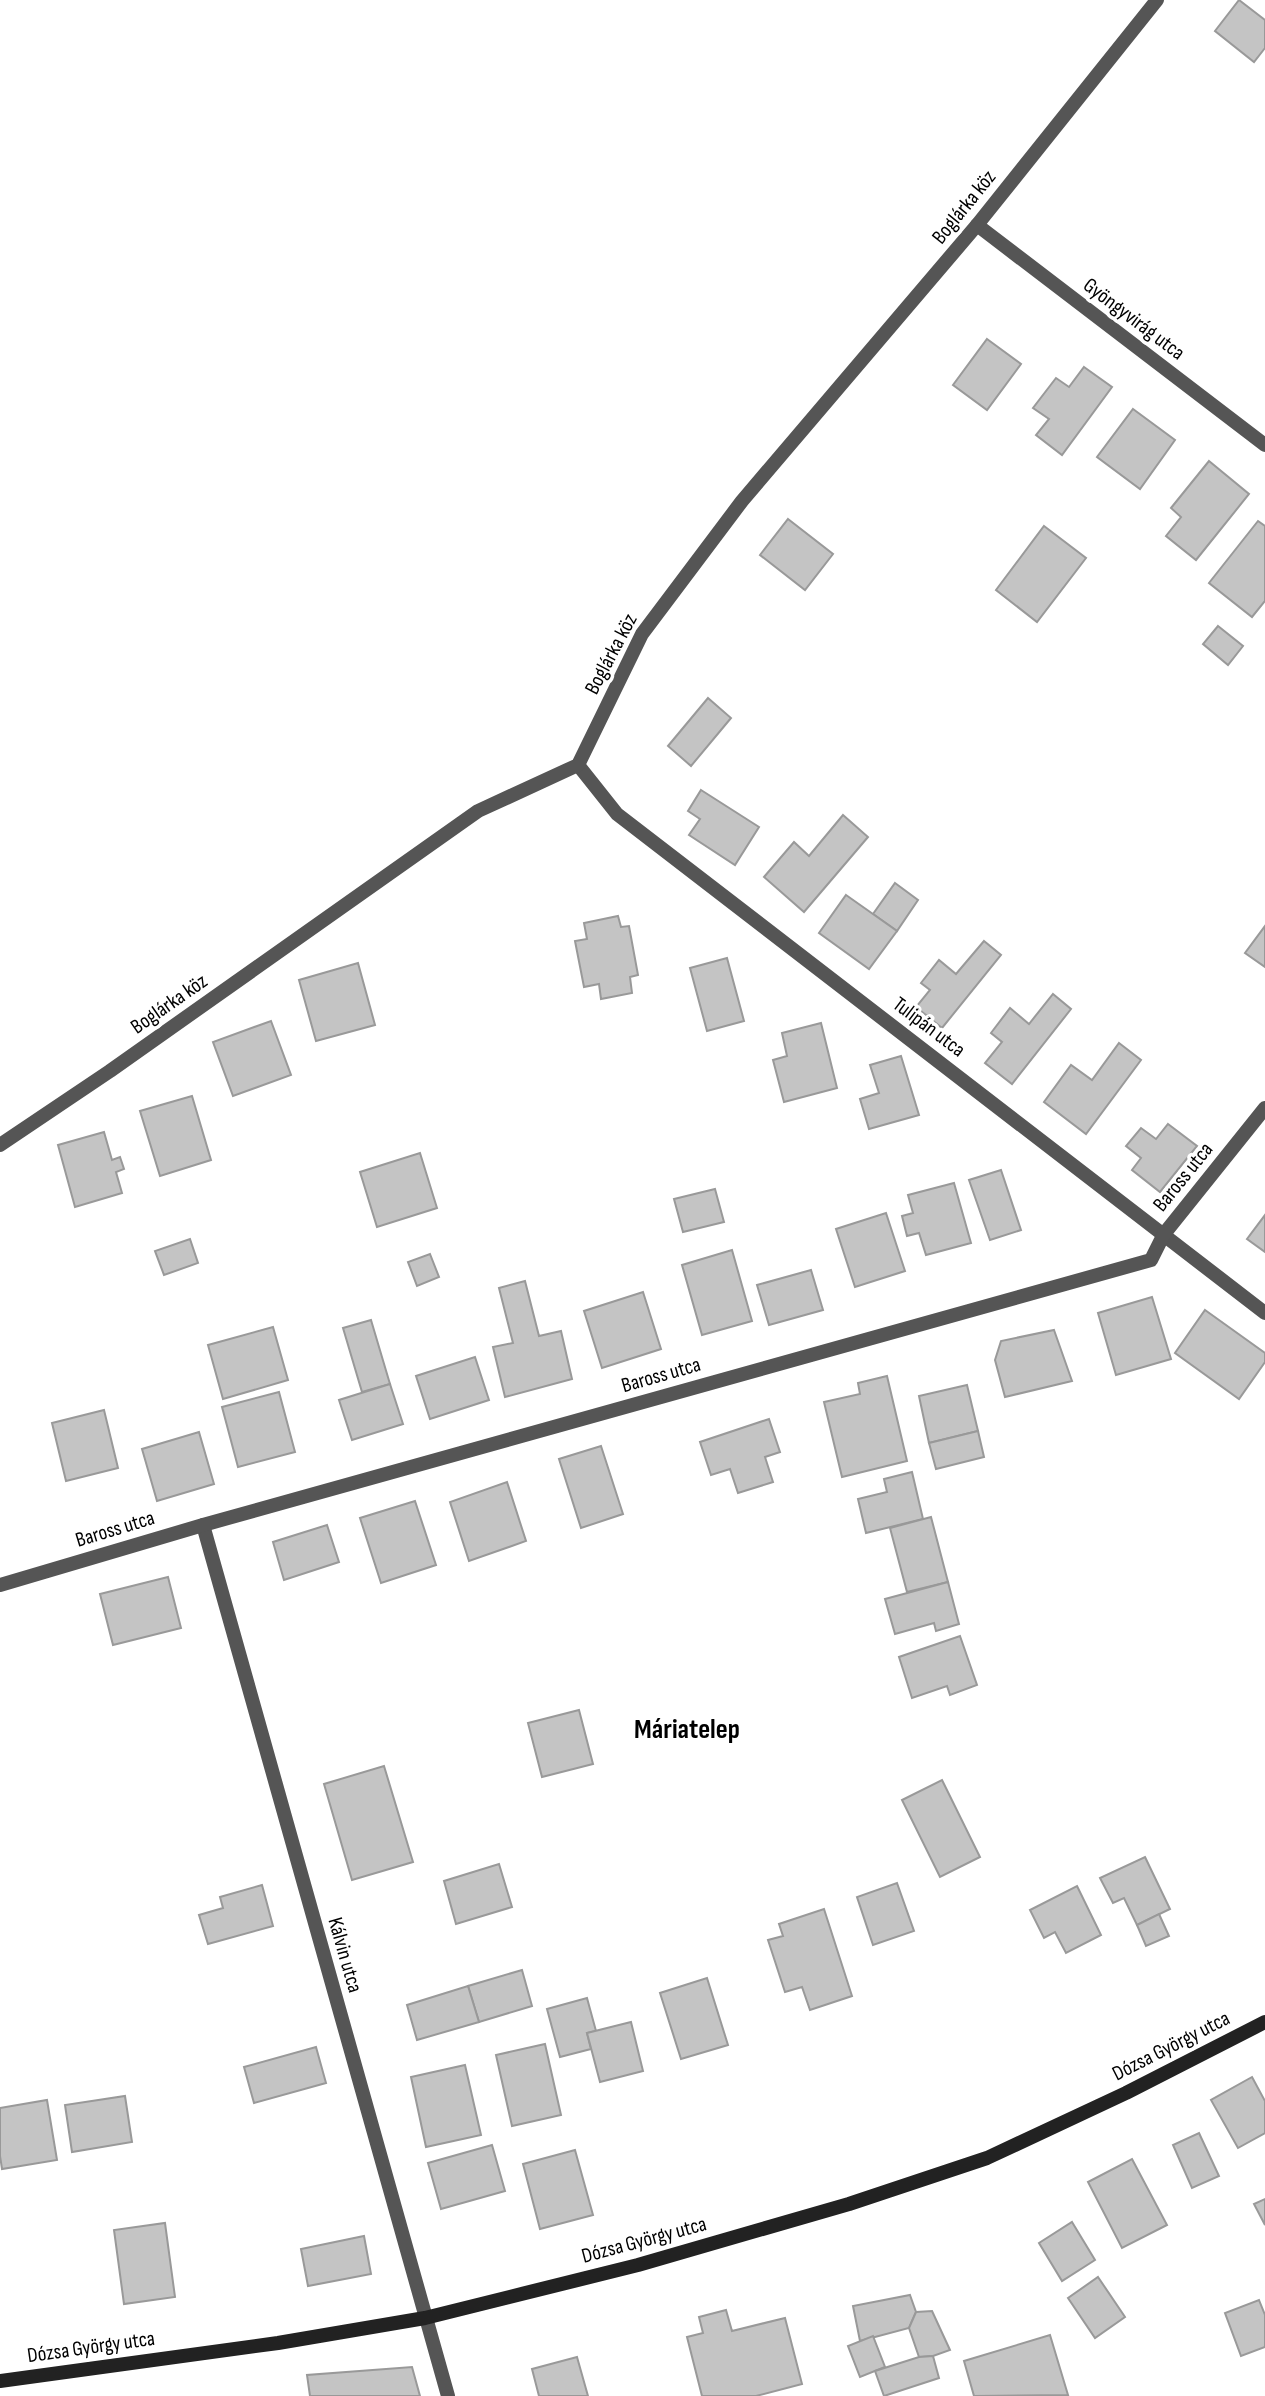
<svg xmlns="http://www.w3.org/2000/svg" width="1265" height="2396" font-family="'Sofia Sans Condensed',sans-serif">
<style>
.building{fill:#c4c4c4;stroke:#999;stroke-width:2}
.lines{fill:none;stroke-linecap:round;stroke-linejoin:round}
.minor{stroke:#555;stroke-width:14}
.secondary{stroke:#222;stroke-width:14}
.labels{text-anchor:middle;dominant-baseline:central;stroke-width:7;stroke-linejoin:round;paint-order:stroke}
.street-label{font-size:21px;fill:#000;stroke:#fff}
.district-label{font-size:28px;font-weight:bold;fill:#000;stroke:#fff}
</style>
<rect width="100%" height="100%" fill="#fff"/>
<g class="building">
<polygon points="1239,0 1265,20 1265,48 1254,62 1215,31"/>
<polygon points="987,339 1021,364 987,410 953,385"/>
<polygon points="1084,367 1112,387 1062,455 1036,435 1049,419 1033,408 1056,378 1069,387"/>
<polygon points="1133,409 1175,440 1140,489 1097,457"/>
<polygon points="1209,461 1249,494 1196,560 1166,536 1181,517 1171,508"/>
<polygon points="788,519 833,554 805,590 760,555"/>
<polygon points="1258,521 1265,526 1265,601 1252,617 1209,583"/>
<polygon points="1044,526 1086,558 1037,622 996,590"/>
<polygon points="1218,626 1243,646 1228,665 1203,644"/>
<polygon points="708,698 731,718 691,766 668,746"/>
<polygon points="701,790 759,827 735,865 689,835 700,819 688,811"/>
<polygon points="843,815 868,837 804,912 764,877 794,842 809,856"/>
<polygon points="895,883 918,900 897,931 873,914"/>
<polygon points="846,895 897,931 869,969 819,933"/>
<polygon points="618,916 621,927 629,926 638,975 630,977 632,993 601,999 599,984 584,987 575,941 587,939 584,923"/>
<polygon points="1265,926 1265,967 1245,953"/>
<polygon points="984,941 1001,955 942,1028 916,1007 930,990 921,983 939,960 956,974"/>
<polygon points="727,958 744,1021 707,1031 690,968"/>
<polygon points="358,963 375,1025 316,1041 299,980"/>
<polygon points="1053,994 1071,1009 1012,1084 985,1063 1002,1042 991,1033 1010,1008 1029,1024"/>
<polygon points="271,1021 291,1075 233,1096 213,1042"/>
<polygon points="821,1023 837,1088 784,1102 773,1060 787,1056 782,1033"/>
<polygon points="1119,1043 1141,1060 1086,1134 1044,1102 1071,1065 1092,1080"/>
<polygon points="901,1056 919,1115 869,1129 860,1099 879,1093 870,1065"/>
<polygon points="192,1096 211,1160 160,1176 140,1111"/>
<polygon points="1168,1124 1197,1146 1160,1192 1132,1170 1141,1158 1126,1146 1141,1128 1156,1139"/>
<polygon points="104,1132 112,1160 120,1157 124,1169 116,1172 122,1193 75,1207 58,1145"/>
<polygon points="420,1153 437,1208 377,1227 360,1172"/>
<polygon points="1001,1170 1021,1230 990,1240 969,1180"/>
<polygon points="954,1183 971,1243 926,1255 919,1233 907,1236 902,1216 913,1213 908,1195"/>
<polygon points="715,1189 724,1222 683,1232 674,1199"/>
<polygon points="886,1213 905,1271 855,1287 836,1229"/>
<polygon points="1265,1215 1265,1252 1247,1239"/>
<polygon points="190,1239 198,1263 164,1275 155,1251"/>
<polygon points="732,1250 752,1321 702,1335 682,1265"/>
<polygon points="430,1254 439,1277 417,1286 408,1262"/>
<polygon points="811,1270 823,1310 769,1325 757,1285"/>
<polygon points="525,1281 539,1336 561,1331 572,1379 505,1397 493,1347 513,1343 499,1288"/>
<polygon points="643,1292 661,1349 602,1368 584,1311"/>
<polygon points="1152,1297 1171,1359 1116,1375 1098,1313"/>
<polygon points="1205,1310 1265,1353 1265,1362 1239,1399 1175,1353"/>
<polygon points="371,1320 390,1384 362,1392 343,1328"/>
<polygon points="273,1327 288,1380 223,1399 208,1345"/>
<polygon points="1054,1330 1072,1381 1005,1397 995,1360 1001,1341"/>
<polygon points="475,1357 489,1400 430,1419 416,1376"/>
<polygon points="887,1376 907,1461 842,1477 824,1402 860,1394 858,1383"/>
<polygon points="390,1384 403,1424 352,1440 339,1400"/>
<polygon points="967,1385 978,1431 929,1443 919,1396"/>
<polygon points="279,1392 295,1452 238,1467 222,1407"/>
<polygon points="104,1410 118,1468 66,1481 52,1423"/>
<polygon points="769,1419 780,1452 765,1457 773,1482 738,1493 730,1469 711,1475 700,1442"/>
<polygon points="978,1431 984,1457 936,1469 929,1443"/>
<polygon points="199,1432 214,1484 157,1501 142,1449"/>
<polygon points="601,1446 623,1514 581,1528 559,1459"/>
<polygon points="912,1472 923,1519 866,1533 858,1499 887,1492 884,1479"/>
<polygon points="507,1482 526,1541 469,1561 450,1502"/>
<polygon points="415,1501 436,1565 381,1583 360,1518"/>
<polygon points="931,1517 948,1582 907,1592 890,1528"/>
<polygon points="327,1525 339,1562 284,1580 273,1542"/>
<polygon points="168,1577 181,1628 113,1645 100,1594"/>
<polygon points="948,1582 959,1624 936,1631 934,1623 895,1634 885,1599"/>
<polygon points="960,1636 977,1685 950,1695 947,1686 912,1698 899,1657"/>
<polygon points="579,1710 593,1764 542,1777 528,1723"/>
<polygon points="384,1766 413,1862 352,1880 324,1784"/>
<polygon points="942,1780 980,1857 940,1877 902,1800"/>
<polygon points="1145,1857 1170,1909 1137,1925 1124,1898 1113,1903 1100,1878"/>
<polygon points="499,1864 512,1907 456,1924 444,1881"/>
<polygon points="897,1883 914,1931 873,1945 857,1897"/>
<polygon points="262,1885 273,1926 208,1944 199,1915 223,1908 220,1897"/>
<polygon points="1077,1886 1101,1935 1066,1953 1055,1932 1044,1938 1030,1910"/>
<polygon points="824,1909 852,1996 810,2010 802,1987 785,1992 768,1940 783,1936 779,1924"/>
<polygon points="1159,1914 1169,1936 1146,1946 1137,1925"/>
<polygon points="522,1970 532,2006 479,2022 468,1986"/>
<polygon points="707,1978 728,2045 681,2059 660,1993"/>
<polygon points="468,1986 479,2022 417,2040 407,2005"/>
<polygon points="587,1998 596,2031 587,2033 591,2049 560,2057 547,2009"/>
<polygon points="631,2022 643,2071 600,2082 587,2033"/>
<polygon points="545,2044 561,2115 512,2126 496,2055"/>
<polygon points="316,2047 326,2083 254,2103 244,2067"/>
<polygon points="465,2065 481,2135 426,2147 411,2077"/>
<polygon points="1252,2077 1265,2101 1265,2133 1238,2148 1211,2100"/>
<polygon points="125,2096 132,2142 72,2152 65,2105"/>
<polygon points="47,2100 57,2160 2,2169 0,2156 0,2108"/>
<polygon points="1199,2133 1219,2176 1192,2188 1173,2145"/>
<polygon points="492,2145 505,2191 441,2209 428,2163"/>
<polygon points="575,2150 593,2215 540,2229 523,2164"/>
<polygon points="1132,2159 1167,2225 1122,2248 1088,2182"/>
<polygon points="1265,2199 1265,2225 1254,2204"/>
<polygon points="1072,2222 1095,2260 1062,2281 1039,2243"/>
<polygon points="165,2223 175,2297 124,2304 114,2230"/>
<polygon points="364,2236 371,2274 308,2286 301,2249"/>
<polygon points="1098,2277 1125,2317 1095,2338 1068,2298"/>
<polygon points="910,2295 916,2312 909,2328 860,2341 853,2306"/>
<polygon points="1259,2300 1265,2315 1265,2347 1241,2356 1225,2313"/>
<polygon points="726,2310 732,2331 785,2318 802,2384 756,2396 702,2396 687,2337 703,2333 699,2317"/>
<polygon points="932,2311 950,2350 933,2356 919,2357 909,2328 916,2312"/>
<polygon points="1050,2335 1068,2395 974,2396 964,2361"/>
<polygon points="873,2336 885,2367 860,2377 848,2346"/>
<polygon points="933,2356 939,2378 884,2396 875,2371 919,2357"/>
<polygon points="577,2357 588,2396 539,2396 532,2369"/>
<polygon points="412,2367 420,2396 310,2396 307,2375"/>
</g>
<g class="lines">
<g class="minor">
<polyline points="977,225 1265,445"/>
<polyline points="578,765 617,814 1265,1313"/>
<polyline points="0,1145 110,1071 478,811 578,765 642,634 742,501 977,225 1157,0"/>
<polyline points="203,1525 448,2396"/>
<polyline points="0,1585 203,1525 1151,1260 1164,1234 1265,1108"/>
</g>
<polyline class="secondary" points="0,2381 278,2343 425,2318 638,2265 849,2204 987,2158 1126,2093 1265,2022"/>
</g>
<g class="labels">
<g class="street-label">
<text transform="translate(964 207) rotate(-51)">Boglárka köz</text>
<text transform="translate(1134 319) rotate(37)">Gyöngyvirág utca</text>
<text transform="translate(611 654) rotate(-62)">Boglárka köz</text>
<text transform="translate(169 1004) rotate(-35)">Boglárka köz</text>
<text transform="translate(929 1027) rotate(37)">Tulipán utca</text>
<text transform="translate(1183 1177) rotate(-51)">Baross utca</text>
<text transform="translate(661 1375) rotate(-16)">Baross utca</text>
<text transform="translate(115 1529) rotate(-17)">Baross utca</text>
<text transform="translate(345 1955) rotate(74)">Kálvin utca</text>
<text transform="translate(1171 2046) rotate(-27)">Dózsa György utca</text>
<text transform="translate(644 2240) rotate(-15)">Dózsa György utca</text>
<text transform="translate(91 2347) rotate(-8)">Dózsa György utca</text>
</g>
<g class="district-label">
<text x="687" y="1729">Máriatelep</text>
</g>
</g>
</svg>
